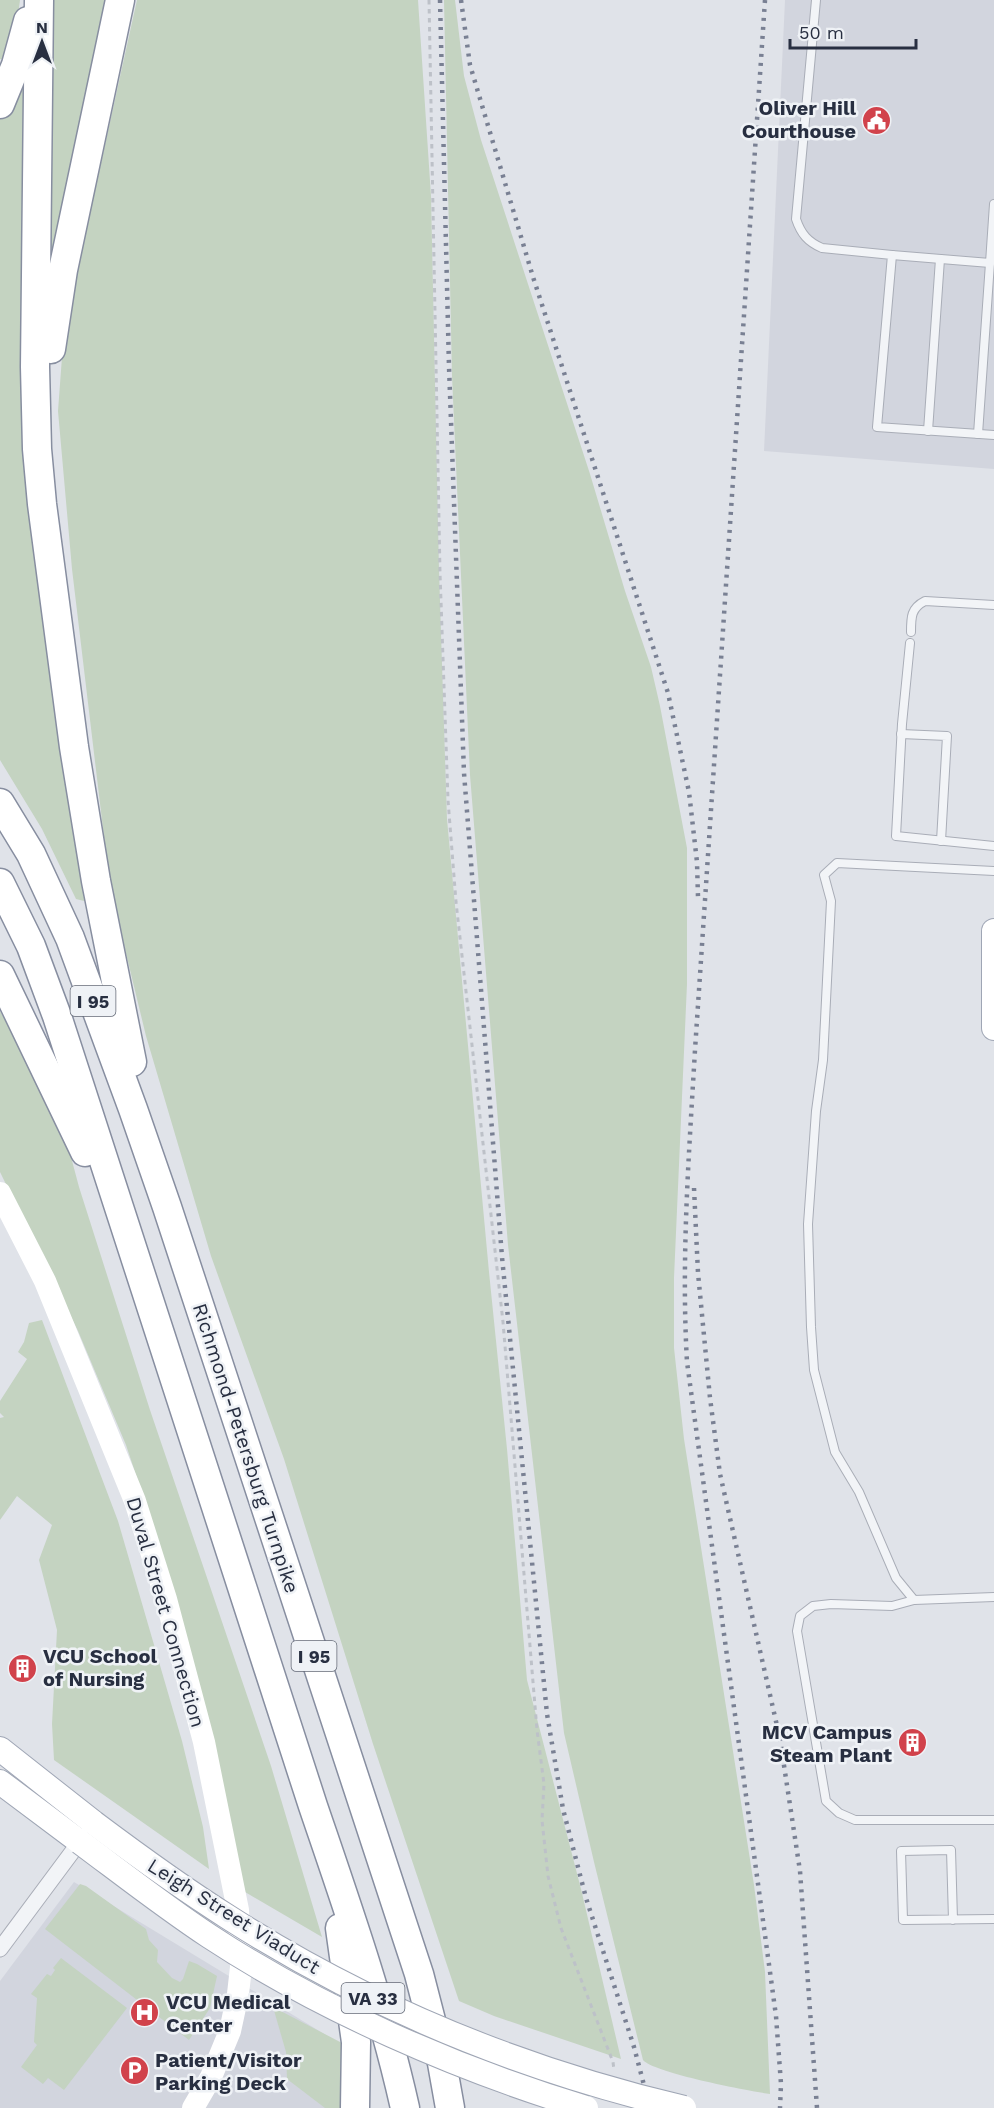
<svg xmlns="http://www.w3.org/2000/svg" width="994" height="2108" font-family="'Work Sans',sans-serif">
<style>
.built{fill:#d2d5de}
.green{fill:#c4d3c1}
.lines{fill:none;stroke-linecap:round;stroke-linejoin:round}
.lane-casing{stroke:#a9adb7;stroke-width:10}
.street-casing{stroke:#a9adb7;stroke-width:17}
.primary-casing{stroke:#9fa6b5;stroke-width:26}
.highway-casing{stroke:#878ea0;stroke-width:31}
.path{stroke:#bdc1c8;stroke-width:3;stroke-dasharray:4.5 4.5;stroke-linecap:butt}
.lane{stroke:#f2f4f7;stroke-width:8}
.street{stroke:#f2f4f7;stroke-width:15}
.secondary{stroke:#fff;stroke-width:22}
.primary{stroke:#fff;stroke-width:24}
.highway{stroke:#fff;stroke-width:28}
.rail{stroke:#798093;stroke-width:4.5;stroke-dasharray:3 6;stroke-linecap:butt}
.primary-bridge-casing{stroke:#9fa6b5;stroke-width:26;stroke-linecap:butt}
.primary-bridge{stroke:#fff;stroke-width:24}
.labels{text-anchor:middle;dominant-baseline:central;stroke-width:5;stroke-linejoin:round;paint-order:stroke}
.shield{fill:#eff2f6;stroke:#646a77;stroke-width:1.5}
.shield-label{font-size:18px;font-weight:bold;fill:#282f41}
.poi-label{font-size:20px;font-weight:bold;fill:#282f41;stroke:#eff2f6;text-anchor:start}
.street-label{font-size:20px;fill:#282f41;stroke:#eff2f6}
</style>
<rect width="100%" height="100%" fill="#e0e3e9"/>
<g class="built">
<polygon points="785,0 994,0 994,469 764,451"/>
<polygon points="74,1882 344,2046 344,2108 0,2108 0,1981"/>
</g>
<g class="green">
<polygon points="0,0 20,0 16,30 4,60 0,59"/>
<polygon points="48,0 111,0 50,290"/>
<polygon points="137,0 418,0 431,196 439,570 447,819 489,1272 507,1449 527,1680 581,1889 621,2059 494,2016 459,2001 373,1744 284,1459 211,1256 146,1036 110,887 72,569 58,411 64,330"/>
<path d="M444 0H455L464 76 481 140 590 474 625 591 651 667 660 706 687 848V984L674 1278V1348L684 1439 754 1885 765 1972 770 2094C749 2091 654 2073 643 2060L594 1862 564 1733 508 1245 470 775 452 376Z"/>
<polygon points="26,54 29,272 87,898 84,901 76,899 42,829 0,760 0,116"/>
<polygon points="0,1011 42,1089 67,1142 79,1187 150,1410 271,1766 322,1937 245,1892 150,1517 126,1445 78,1331 0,1172"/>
<polygon points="42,1320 118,1521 182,1741 203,1827 209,1869 54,1760 52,1724 57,1630 39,1560 52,1525 17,1496 0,1520 0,1418 4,1417 0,1413 0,1401 27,1359 18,1352 24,1342 29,1323"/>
<polygon points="80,1884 86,1886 146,1929 149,1940 158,1950 157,1962 172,1978 180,1982 183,1979 189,1961 197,1964 217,1976 210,2008 189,2040 45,1929"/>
<polygon points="61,1958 127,2008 64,2090 48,2078 43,2084 21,2067 37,2045 34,2042 37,1998 31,1994 47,1974 51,1976 55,1970 53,1968"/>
<polygon points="273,2007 342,2043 343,2108 325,2108 287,2079 286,2052"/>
</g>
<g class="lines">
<defs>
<g id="lane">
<path d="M816 0 796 219C801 234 808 242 822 248L892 255 877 427 994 435"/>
<polyline points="892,255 990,263 994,204"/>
<polyline points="928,431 940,259"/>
<polyline points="978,434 990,263"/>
<path d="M911 632C911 617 911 608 925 601L994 605"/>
<polyline points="910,643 902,724 896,836 994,846"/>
<polyline points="901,734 947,736 941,841"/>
<polyline points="994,871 837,863 824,875 831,901 823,1060 816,1111 808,1224 811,1327 814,1370 835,1452 859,1492 896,1578 914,1600 994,1597"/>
<polyline points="914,1600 892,1606 831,1604 813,1606 800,1616 797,1631 826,1801 839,1813 855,1820 994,1820"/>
<polyline points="953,1920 951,1850 901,1851 903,1920 994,1919"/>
</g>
<polyline id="street" points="0,1949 84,1836"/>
<g id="primary">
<polyline points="994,931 994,1028"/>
<polyline points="0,1749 94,1823"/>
<polyline points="0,1782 80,1842"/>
</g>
<g id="highway">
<polyline points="39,0 35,367 37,449 42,504 74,747 96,881 132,1062"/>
<polyline points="0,104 16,65 28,21"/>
<polyline points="51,349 63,270 120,0"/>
<polyline points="0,803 31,854 70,938 133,1109 167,1207 419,1974 442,2063 450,2108"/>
<path d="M0 883 31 946 57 1016 313 1806C347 1906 382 2005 405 2108"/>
<polyline points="0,975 85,1152"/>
<polyline points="340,1928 356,2042 355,2108"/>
</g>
</defs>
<use href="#lane" class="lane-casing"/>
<use href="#street" class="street-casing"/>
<use href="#primary" class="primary-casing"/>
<use href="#highway" class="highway-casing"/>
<polyline class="path" points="429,0 440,573 448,800 456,902 503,1322 537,1730 544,1784 542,1820 548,1876 561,1928 613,2062 614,2070"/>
<use href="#lane" class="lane"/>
<use href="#street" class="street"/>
<polyline class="secondary" points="0,1193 45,1281 135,1501 166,1599 204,1742 238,1910 241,1967 238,1994 230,2031 211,2077 193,2108"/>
<use href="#primary" class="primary"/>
<use href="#highway" class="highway"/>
<g class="rail">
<polyline points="440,0 449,367 464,773 502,1257 547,1714 563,1809 586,1898 634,2047 650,2108"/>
<polyline points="461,0 470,65 533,277 668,693 689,792 697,862 698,897"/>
<path d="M765 0 695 1050C689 1154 681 1258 687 1362L776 2016 781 2084 780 2108"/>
<polyline points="694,1188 698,1273 710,1398 720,1474 780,1739 800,1871 817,2108"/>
</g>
<defs>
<g id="primary-bridge">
<path d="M94 1823C138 1856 182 1888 228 1917 367 2006 523 2070 684 2108"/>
<path d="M80 1842C123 1874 165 1907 209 1936 320 2009 459 2070 586 2108"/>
</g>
</defs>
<use href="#primary-bridge" class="primary-bridge-casing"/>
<use href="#primary-bridge" class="primary-bridge"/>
</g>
<defs>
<symbol id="civic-disc" viewBox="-11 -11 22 22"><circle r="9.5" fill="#d1424b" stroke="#eff2f6"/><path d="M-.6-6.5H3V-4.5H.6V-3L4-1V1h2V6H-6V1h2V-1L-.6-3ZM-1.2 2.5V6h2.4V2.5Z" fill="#fff"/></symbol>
<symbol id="building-disc" viewBox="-11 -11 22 22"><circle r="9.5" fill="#d1424b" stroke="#eff2f6"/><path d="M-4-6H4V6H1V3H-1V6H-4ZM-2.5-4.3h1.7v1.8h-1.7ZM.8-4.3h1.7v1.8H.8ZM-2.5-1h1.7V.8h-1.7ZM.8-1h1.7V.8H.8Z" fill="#fff"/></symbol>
<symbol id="hospital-disc" viewBox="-11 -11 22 22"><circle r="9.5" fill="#d1424b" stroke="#eff2f6"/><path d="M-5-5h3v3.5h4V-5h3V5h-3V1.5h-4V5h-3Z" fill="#fff"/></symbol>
<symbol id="parking-disc" viewBox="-11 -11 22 22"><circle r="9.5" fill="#d1424b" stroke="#eff2f6"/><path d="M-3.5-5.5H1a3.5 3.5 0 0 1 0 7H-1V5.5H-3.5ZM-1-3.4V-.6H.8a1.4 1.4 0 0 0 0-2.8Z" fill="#fff"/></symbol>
</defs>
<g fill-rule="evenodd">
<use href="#civic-disc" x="860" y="104" width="33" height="33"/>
<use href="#building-disc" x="6" y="1652" width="33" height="33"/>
<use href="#building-disc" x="896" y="1726" width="33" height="33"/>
<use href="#hospital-disc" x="128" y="1996" width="33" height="33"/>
<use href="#parking-disc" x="118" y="2054" width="33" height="33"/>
</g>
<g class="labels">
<g class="shield">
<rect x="70.5" y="986" width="45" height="30" rx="4.5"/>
<rect x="291.5" y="1641" width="45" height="30" rx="4.5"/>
<rect x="341.5" y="1983" width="63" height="30" rx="4.5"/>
</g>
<g class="shield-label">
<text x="93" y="1001">I 95</text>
<text x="314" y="1656">I 95</text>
<text x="373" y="1998">VA 33</text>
</g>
<g class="poi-label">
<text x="856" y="108" text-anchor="end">Oliver Hill<tspan x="856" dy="23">Courthouse</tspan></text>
<text x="43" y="1656">VCU School<tspan x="43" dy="23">of Nursing</tspan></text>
<text x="892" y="1732" text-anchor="end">MCV Campus<tspan x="892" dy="23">Steam Plant</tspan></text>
<text x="166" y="2002">VCU Medical<tspan x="166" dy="23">Center</tspan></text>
<text x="155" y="2060">Patient/Visitor<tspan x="155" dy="23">Parking Deck</tspan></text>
</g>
<g class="street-label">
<text transform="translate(246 1448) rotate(72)">Richmond-Petersburg Turnpike</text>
<text transform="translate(166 1612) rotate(74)">Duval Street Connection</text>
<text transform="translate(234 1916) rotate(32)">Leigh Street Viaduct</text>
</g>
</g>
<g transform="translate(42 42)" stroke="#eff2f6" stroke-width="4.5" paint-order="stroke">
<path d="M0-4.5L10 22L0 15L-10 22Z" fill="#282f41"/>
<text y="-9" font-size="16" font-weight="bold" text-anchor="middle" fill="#282f41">N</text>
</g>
<path d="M790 39v9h126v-9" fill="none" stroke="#282f41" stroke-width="3"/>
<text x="799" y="39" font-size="18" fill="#282f41" stroke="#eff2f6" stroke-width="4.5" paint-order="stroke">50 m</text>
</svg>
